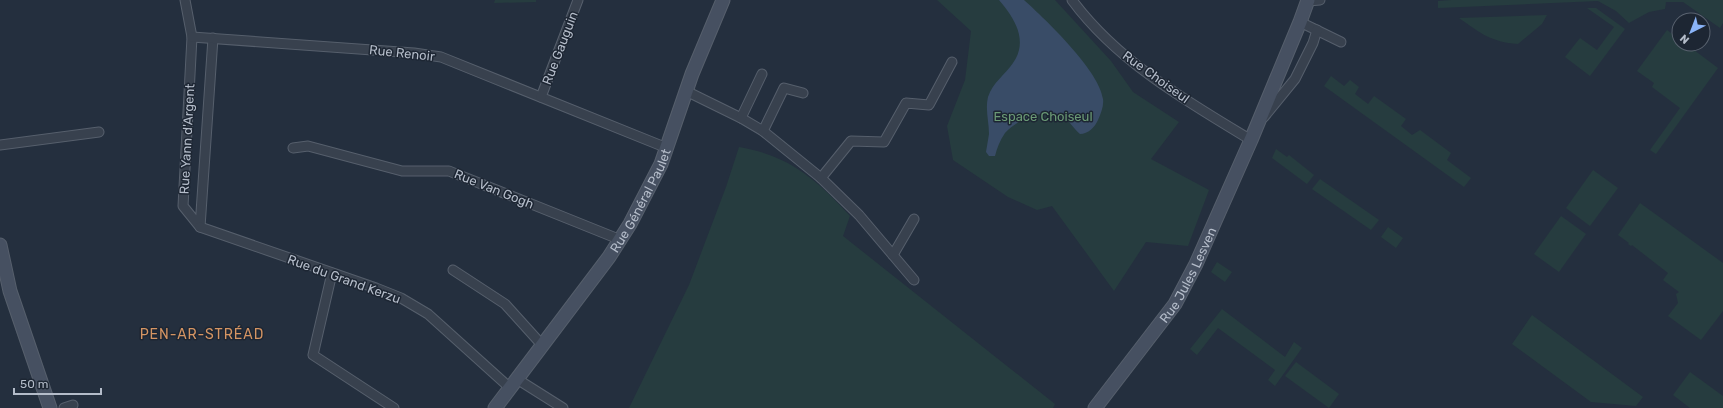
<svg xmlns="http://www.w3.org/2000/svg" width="1723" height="408" font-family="Rubik,sans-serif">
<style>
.green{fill:#263c3f}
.water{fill:#394c67}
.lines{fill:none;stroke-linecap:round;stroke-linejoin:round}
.street-casing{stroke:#565f6c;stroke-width:11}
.secondary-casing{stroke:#565f6c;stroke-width:15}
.street{stroke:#38414e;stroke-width:9}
.secondary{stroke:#465061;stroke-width:13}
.labels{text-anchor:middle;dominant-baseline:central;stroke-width:3;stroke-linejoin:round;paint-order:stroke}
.street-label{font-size:13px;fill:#b4bcc9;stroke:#1d2633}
.park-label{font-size:13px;fill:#6b9a76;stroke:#1d2633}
.neighbourhood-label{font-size:14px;letter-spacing:1px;fill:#d59563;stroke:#1d2633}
</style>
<rect width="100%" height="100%" fill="#242f3e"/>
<g class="green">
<polygon points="495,0 536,0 536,2 494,3"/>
<polygon points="937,0 1055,0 1111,61 1133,92 1179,122 1151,159 1209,190 1188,246 1146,242 1114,291 1052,206 1037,210 1008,197 953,160 947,126 965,80 971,31"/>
<polygon points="1451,0 1723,0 1723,23 1720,28 1683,2 1666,2 1665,9 1649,12 1629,23 1616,11 1598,1 1438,8 1438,1"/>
<polygon points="1587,8 1596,8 1625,29 1590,76 1565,57 1580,38 1597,50 1614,27"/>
<path d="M1547 15 1542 24 1518 44C1491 42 1480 33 1459 18Z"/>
<polygon points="1667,30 1679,39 1679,44 1686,44 1718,68 1656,154 1650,150 1680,108 1652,87 1654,83 1637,71"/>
<polygon points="1331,76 1344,86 1350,80 1359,87 1355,94 1368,104 1374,96 1406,119 1401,126 1412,135 1420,130 1451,153 1447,160 1471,178 1464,187 1324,86"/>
<path d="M739 147C790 156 816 179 850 216L843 236 1055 404 1053 408H629L689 285 726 187Z"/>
<polygon points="1276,149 1287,157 1289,155 1314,175 1307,184 1272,158"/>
<polygon points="1593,170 1618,188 1590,226 1566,208"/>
<polygon points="1320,179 1379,220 1371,230 1312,189"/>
<polygon points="1640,203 1723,263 1723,311 1701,340 1668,316 1678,303 1676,294 1679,292 1663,280 1668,273 1632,245 1631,246 1628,244 1629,243 1618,235"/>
<polygon points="1561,216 1586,234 1559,272 1534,254"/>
<polygon points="1388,227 1403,238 1396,248 1381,237"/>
<polygon points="1217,262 1232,272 1225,282 1211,272"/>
<polygon points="1222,309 1285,357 1294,342 1302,348 1275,386 1268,380 1275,370 1218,328 1197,355 1190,349"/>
<polygon points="1532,315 1643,397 1636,406 1591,402 1512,344"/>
<polygon points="1296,362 1339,394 1329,408 1285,376"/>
<polygon points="1690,372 1723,396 1723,408 1690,408 1673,395"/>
</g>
<path class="water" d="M999 0H1024C1046 20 1099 70 1103 99 1104 106 1101 113 1098 120 1095 127 1088 134 1080 134 1074 129 1069 120 1062 116 1045 108 1017 119 1005 133 1000 140 997 148 995 156H989L986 152C987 146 988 140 989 134 989 122 985 109 988 97 993 82 1005 75 1013 63 1029 41 1014 17 999 0Z"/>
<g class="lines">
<defs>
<g id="street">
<polyline points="185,0 192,37 183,206 200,227 213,38"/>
<path d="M1072 0C1117 61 1186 101 1251 140"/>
<polyline points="1308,1 1320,0"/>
<polyline points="1300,22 1341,42"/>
<polyline points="192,37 414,53 441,57 667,148"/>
<polyline points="686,91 741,118 763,131 821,178 859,215 914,280"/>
<polyline points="541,97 578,0"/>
<polyline points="1264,117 1295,79 1313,43 1317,30"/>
<polyline points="741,118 762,74"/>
<polyline points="763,131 784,88 803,93"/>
<polyline points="0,145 99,132"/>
<polyline points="293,148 308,146 402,171 449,171 621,240"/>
<polyline points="821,178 851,141 884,142 906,103 929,105 952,62"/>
<polyline points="200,227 376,288 401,298 428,314 510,388"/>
<polyline points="893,255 914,219"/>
<polyline points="453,270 505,304 542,345"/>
<polyline points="332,273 313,355 394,408"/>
<polyline points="517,379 563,408"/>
<polyline points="64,408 73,405"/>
</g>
<g id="secondary">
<polyline points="0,245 10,291 50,408"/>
<path id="s1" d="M495 408 609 257 630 224 661 164 692 74 723 0"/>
<path id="s2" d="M1095 408 1175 304 1196 264 1251 140 1300 22 1308 0"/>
</g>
</defs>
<use href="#street" class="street-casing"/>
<use href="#secondary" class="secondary-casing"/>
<use href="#street" class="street"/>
<use href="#secondary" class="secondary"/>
</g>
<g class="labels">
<g class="street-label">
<text transform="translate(560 48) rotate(-69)">Rue Gauguin</text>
<text transform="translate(402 53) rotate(6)">Rue Renoir</text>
<text transform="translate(1156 77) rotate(36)">Rue Choiseul</text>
<text transform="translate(187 139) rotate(-87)">Rue Yann d'Argent</text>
<text transform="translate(494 189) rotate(22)">Rue Van Gogh</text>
<text stroke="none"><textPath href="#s1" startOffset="254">Rue Général Paulet</textPath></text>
<text stroke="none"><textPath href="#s2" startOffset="163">Rue Jules Lesven</textPath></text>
<text transform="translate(344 279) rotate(20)">Rue du Grand Kerzu</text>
</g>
<g class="park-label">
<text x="1043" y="116">Espace Choiseul</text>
</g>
<g class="neighbourhood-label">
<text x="202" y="334">PEN-AR-STRÉAD</text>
</g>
</g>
<g transform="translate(1691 32) rotate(222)"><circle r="19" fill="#1d2633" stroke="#59626f"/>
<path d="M0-3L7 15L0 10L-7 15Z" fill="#8ab4f8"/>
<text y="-6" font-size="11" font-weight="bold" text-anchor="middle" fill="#b4bcc9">N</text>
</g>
<path d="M14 388v6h87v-6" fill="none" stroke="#b4bcc9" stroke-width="2"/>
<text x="20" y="388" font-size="12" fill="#b4bcc9" stroke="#1d2633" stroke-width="3" paint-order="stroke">50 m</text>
</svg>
